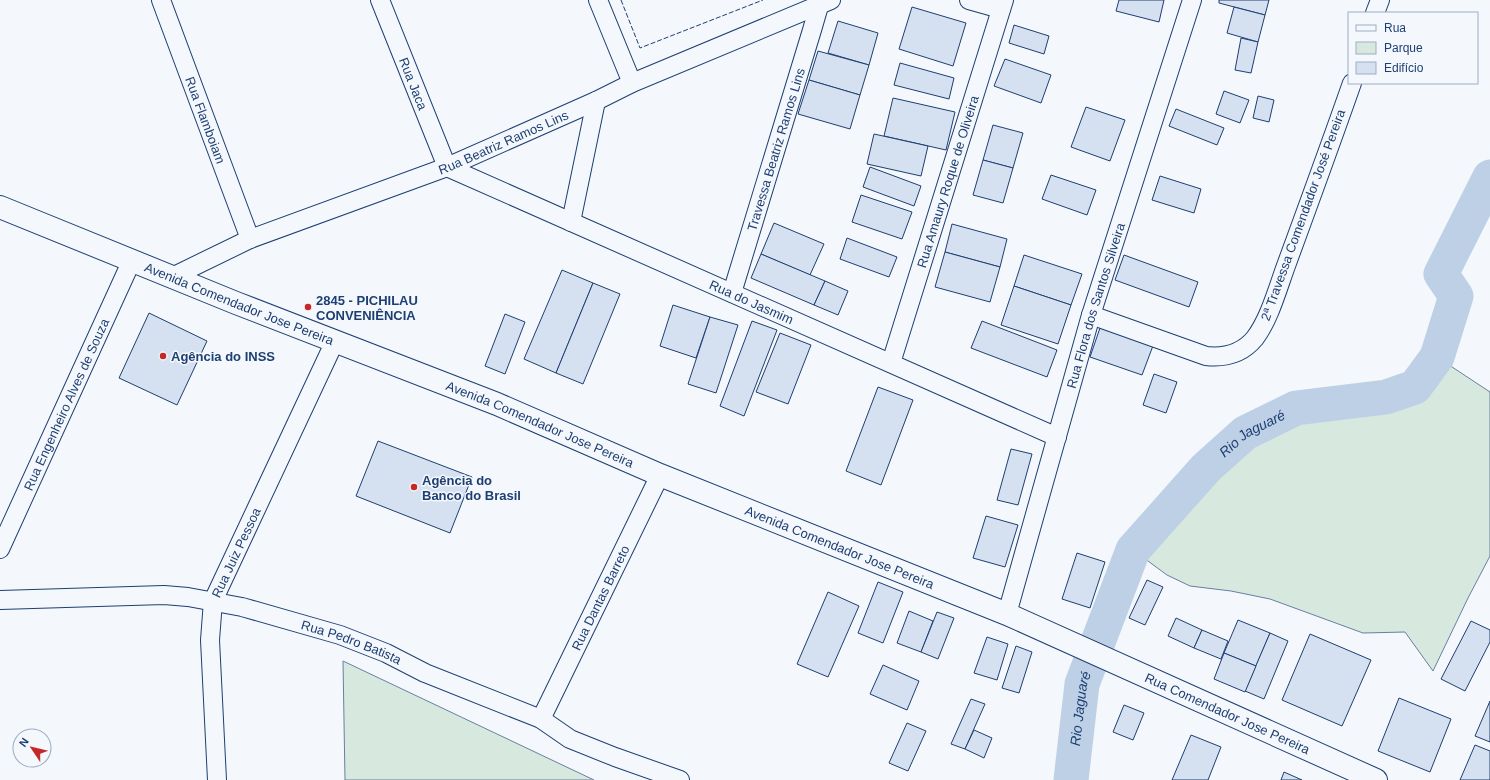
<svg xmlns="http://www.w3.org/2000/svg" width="1490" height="780" font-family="Arial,sans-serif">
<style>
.green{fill:#d7e8df;stroke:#687fa3}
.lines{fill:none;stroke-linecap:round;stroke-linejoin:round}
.river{stroke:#bed0e5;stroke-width:35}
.building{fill:#d5e0f0;stroke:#1d3f73}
.street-casing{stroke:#1d3f73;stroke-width:20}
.secondary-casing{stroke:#1d3f73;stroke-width:24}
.street{stroke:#f4f7fb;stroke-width:18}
.secondary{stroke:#f4f7fb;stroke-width:22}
.fence{stroke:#1d3f73;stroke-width:1;stroke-dasharray:5 2;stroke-linecap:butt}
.poi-dot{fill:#c62828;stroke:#f4f7fb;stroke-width:1.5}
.labels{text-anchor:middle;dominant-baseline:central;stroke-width:3;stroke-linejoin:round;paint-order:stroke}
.street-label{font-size:13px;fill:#1d3f73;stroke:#f4f7fb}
.poi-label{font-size:13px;font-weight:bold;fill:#1d3f73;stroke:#f4f7fb;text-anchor:start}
.water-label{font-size:14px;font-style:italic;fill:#1d3f73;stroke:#f4f7fb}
</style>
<rect width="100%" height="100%" fill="#f4f7fb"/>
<g class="green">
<polygon points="1437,357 1490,392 1490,556 1468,598 1433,671 1405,632 1363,633 1270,599 1231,591 1190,586 1167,575 1133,550 1206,468 1245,433 1296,408 1386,397 1415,387"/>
<polygon points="343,661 594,780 345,780"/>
</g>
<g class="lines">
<path class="river" id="s1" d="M1071 780 1082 684 1133 550 1206 468 1245 433 1296 408 1386 397 1415 387 1437 357 1456 296 1441 274 1490 177"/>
</g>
<g class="building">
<polygon points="1119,0 1164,0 1159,22 1116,11"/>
<polygon points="1219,0 1269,0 1265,15 1219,3"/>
<polygon points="912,7 966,23 953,66 899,49"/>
<polygon points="1234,7 1265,15 1258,42 1227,33"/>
<polygon points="838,21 878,33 869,65 828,53"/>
<polygon points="1014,25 1049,36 1044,54 1009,43"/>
<polygon points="1241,38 1258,42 1251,73 1235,70"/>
<polygon points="818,51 869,65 860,95 809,80"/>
<polygon points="1005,59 1051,75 1041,103 994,86"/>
<polygon points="900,63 954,78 949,99 894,85"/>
<polygon points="809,80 860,95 850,129 798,114"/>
<polygon points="1224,91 1249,100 1240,123 1216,114"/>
<polygon points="1258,96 1274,100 1269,122 1253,118"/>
<polygon points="893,98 955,112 946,150 884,136"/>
<polygon points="1086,107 1125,120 1110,161 1071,147"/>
<polygon points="1176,109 1224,128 1217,145 1169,126"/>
<polygon points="993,125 1023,133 1013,168 983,160"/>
<polygon points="874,134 928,146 921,176 867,164"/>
<polygon points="983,160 1013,168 1003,203 973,195"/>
<polygon points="870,167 921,186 914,206 863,187"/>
<polygon points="1051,175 1096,190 1087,215 1042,199"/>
<polygon points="1160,176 1201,189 1194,213 1152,200"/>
<polygon points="861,195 912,212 902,239 852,222"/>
<polygon points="774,223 824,244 810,275 761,254"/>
<polygon points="952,224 1007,239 1000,267 945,252"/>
<polygon points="847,238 897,257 889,277 840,259"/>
<polygon points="945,252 1000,267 990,302 935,287"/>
<polygon points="761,254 825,281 814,305 751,278"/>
<polygon points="1024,255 1082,274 1071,305 1014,286"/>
<polygon points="1124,255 1198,282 1189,307 1115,280"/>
<polygon points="562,270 593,283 556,373 524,359"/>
<polygon points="825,281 848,291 838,315 814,305"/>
<polygon points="593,283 620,294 583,384 556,373"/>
<polygon points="1014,286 1071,305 1058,344 1001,325"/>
<polygon points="673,305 710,317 696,358 660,346"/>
<polygon points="149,313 207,341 177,405 119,378"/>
<polygon points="505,314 525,322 505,374 485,366"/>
<polygon points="710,317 738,325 716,393 688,384"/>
<polygon points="752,321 777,330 744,416 720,406"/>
<polygon points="982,321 1057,350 1047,377 971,348"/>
<polygon points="1101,325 1154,343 1142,375 1090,357"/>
<polygon points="780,333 811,345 788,404 756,392"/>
<polygon points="1154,374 1177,382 1166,413 1143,405"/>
<polygon points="878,387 913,400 881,485 846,471"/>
<polygon points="378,441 472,477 450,533 356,496"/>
<polygon points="1011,449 1032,454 1018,505 997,500"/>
<polygon points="986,516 1018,525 1005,567 973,558"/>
<polygon points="1077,553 1105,562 1090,608 1062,599"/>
<polygon points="1147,580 1163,587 1145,625 1129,618"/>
<polygon points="878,582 903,592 883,643 858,633"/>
<polygon points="828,592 859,606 828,677 797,664"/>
<polygon points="909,611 933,621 921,652 897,643"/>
<polygon points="937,612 954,618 938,659 921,652"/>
<polygon points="1176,618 1202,630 1194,648 1168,636"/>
<polygon points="1238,620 1270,633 1256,666 1224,653"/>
<polygon points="1471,621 1490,630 1490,642 1465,691 1441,679"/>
<polygon points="1202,630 1228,641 1221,659 1194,648"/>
<polygon points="1270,633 1288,641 1264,699 1245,691"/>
<polygon points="1310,634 1371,660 1342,726 1282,700"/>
<polygon points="987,637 1008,644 997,680 974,673"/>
<polygon points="1016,646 1032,652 1019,693 1002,688"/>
<polygon points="1224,653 1256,666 1245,692 1214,679"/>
<polygon points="883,665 919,681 907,710 870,694"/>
<polygon points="1399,698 1451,719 1430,772 1378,751"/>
<polygon points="971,699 985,704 965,749 951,744"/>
<polygon points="1490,701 1490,742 1475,736"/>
<polygon points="1124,705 1144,713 1133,740 1113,732"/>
<polygon points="907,723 926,731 908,771 889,763"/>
<polygon points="974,730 992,738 984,758 965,749"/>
<polygon points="1191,735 1221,747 1208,780 1172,780"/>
<polygon points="1475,745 1490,751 1490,780 1460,780"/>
<polygon points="1284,772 1302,780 1281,780"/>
</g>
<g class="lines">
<defs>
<g id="street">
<path id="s2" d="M161 0 250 239"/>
<path id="s3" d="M380 0 447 167 1057 437"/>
<polyline points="598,0 632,83"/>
<polyline points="969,0 1001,9"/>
<polyline points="1375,13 1380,0"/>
<polyline points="571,222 596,101"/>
<path id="s4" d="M172 277 250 239 447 167 596 101 632 83 831 0"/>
<path id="s5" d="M732 293 812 30 819 6V0"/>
<path d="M1091 315 1206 356C1225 358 1242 354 1255 338 1270 318 1278 287 1287 263 1309 203 1331 143 1352 83"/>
<path id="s6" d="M891 363 1004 0"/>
<path id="s7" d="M0 549 132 260"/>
<path id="s8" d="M0 600 164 595 188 597 242 607 340 635 386 653 425 673 541 719 570 739 615 757 680 780"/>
<path id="s9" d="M1007 614 1091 315 1192 0"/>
<path id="s10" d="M541 719 660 475"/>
<path id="s11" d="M217 780 210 640 213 601 335 341"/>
</g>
<g id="secondary">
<path id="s12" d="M0 207 236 303 497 404 660 475 1007 614 1376 780"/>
</g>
</defs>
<use href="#street" class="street-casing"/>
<use href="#secondary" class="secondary-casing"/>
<use href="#street" class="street"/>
<use href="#secondary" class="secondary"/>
<polyline class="fence" points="621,0 640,48 763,0"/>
</g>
<g class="poi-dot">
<circle cx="308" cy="307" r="4"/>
<circle cx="163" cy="356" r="4"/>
<circle cx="414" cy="487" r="4"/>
</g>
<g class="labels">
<g class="street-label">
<text stroke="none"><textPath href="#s3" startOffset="90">Rua Jaca</textPath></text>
<text stroke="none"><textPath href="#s2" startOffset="128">Rua Flamboiam</textPath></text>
<text stroke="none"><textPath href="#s4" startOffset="358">Rua Beatriz Ramos Lins</textPath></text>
<text stroke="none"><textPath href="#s5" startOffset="150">Travessa Beatriz Ramos Lins</textPath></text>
<text stroke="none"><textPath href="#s6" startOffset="190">Rua Amaury Roque de Oliveira</textPath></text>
<text transform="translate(1303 215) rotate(-70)">2ª Travessa Comendador José Pereira</text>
<text stroke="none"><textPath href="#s3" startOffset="513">Rua do Jasmim</textPath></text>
<text stroke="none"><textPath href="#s12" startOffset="258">Avenida Comendador Jose Pereira</textPath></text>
<text stroke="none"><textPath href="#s9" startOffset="321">Rua Flora dos Santos Silveira</textPath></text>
<text stroke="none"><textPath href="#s7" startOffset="159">Rua Engenheiro Alves de Souza</textPath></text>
<text stroke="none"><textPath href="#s12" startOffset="582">Avenida Comendador Jose Pereira</textPath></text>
<text stroke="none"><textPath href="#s12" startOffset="906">Avenida Comendador Jose Pereira</textPath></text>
<text stroke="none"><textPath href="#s11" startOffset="233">Rua Juiz Pessoa</textPath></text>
<text stroke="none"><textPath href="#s10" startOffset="135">Rua Dantas Barreto</textPath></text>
<text stroke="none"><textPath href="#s8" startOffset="358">Rua Pedro Batista</textPath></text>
<text stroke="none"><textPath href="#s12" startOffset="1328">Rua Comendador Jose Pereira</textPath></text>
</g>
<g class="poi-label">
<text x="316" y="300">2845 - PICHILAU<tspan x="316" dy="15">CONVENIÊNCIA</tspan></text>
<text x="171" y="356">Agência do INSS</text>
<text x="422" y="480">Agência do<tspan x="422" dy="15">Banco do Brasil</tspan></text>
</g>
<g class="water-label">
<text stroke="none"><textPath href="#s1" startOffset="408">Rio Jaguaré</textPath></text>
<text stroke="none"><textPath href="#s1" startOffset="72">Rio Jaguaré</textPath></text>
</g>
</g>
<rect x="1348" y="12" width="130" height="72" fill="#f4f7fb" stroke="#9eadc5"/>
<rect x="1356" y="25" width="20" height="6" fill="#f4f7fb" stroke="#9eadc5"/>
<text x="1384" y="32" font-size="12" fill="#1d3f73">Rua</text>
<rect x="1356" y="42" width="20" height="12" fill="#d7e8df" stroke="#9eadc5"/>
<text x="1384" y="52" font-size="12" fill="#1d3f73">Parque</text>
<rect x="1356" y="62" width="20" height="12" fill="#d5e0f0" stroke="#9eadc5"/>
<text x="1384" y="72" font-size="12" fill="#1d3f73">Edifício</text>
<g transform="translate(32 748) rotate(305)"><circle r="19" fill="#f4f7fb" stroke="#9eadc5"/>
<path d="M0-3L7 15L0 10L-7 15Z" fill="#c62828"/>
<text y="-6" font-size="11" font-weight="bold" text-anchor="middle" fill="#1d3f73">N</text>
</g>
</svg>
